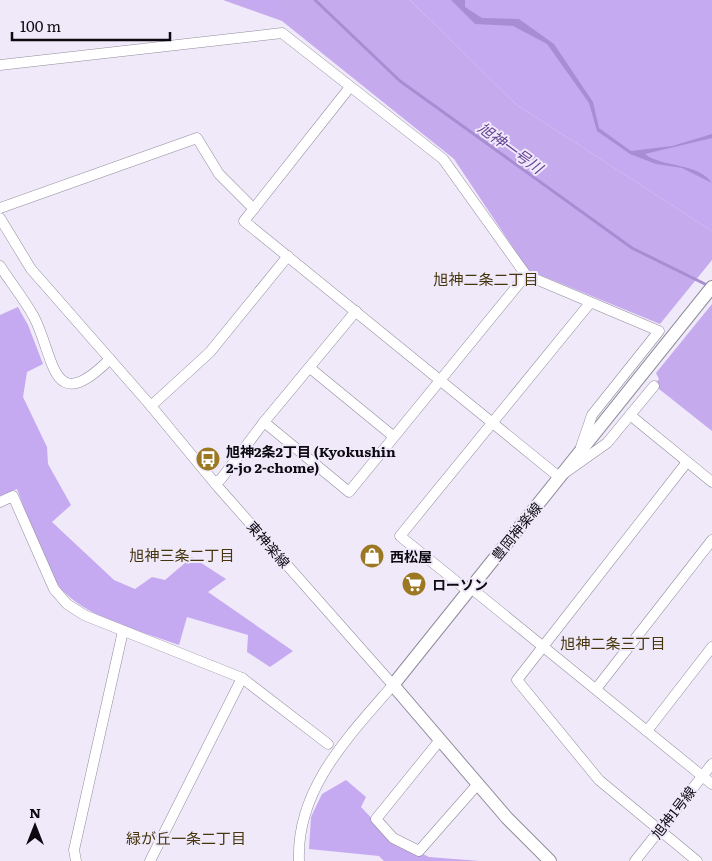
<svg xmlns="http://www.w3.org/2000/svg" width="712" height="861" font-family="Literata,'Noto Sans JP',serif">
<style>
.green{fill:#c5abee}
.forest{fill:#c6aaf1}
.water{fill:#a98dd3}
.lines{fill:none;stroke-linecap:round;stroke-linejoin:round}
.stream{stroke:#a98dd3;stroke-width:3}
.minor-casing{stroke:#918c9b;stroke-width:11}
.major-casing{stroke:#918c9b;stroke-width:14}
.minor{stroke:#fff;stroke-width:10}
.major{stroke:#fff;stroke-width:12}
.labels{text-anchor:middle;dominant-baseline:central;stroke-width:4;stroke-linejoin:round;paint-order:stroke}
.poi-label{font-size:14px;font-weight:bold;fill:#0c0a10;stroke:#efe9fa;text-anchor:start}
.street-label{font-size:14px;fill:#0c0a10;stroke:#efe9fa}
.water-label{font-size:15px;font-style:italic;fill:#653f92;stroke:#efe9fa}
.neighbourhood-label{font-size:15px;fill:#45340c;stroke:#efe9fa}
</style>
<rect width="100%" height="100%" fill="#efe9fa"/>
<g class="green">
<polygon points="223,0 410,0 517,105 712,231 712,260 660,324 528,270 454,159 282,21"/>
<polygon points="712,304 712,431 654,385 659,379 656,373"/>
</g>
<g class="forest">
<polygon points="238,0 277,0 279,14"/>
<polygon points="410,0 712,0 712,231 517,105"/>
<path d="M18 307 28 325 43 364 27 372 23 397 47 447 48 464 71 505 52 522 114 580 135 589 152 577 165 580 192 557 226 579 208 592 293 651 270 667 247 652 248 635 187 617 179 645C142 631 95 621 65 593 48 578 26 513 17 489L0 496V315Z"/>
<polygon points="346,780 366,797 361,807 391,839 429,857 480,861 384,861 379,856 309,849 311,817 322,794"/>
</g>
<path class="water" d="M451 0H465V7L482 18 519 19 554 44 593 102 599 128 631 151 672 146 712 134V138L645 154C663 168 697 162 712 183L682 168 656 164 630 154 597 131 589 103 547 44 513 26 475 24Z"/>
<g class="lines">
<polyline class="stream" points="315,0 400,81 632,248 709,286"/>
<defs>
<g id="minor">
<polyline points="0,65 282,33 443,159 526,275 659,331 592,415 581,447"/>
<polyline points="350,87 244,221 559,477 607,443 654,386"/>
<polyline points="0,208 197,138 219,174 254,209"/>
<path d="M0 218 31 269 151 406 218 487 393 685C349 736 296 789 299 861"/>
<path d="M0 266C11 283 24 299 34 317 55 358 51 418 110 359"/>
<polyline points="310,368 393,436"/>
<polyline points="151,406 210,352 288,256"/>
<polyline points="630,415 712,482"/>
<polyline points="264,422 349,492 526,275"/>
<polyline points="687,462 517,680 599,780 697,861"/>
<polyline points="215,483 221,479 264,422 356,311"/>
<polyline points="0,502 13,496 54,589 67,604 84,615 242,678 328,744"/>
<polyline points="471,588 712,784"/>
<polyline points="468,591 400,536 590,303"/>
<polyline points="596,689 712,540"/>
<polyline points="647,731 712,647"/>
<polyline points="440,740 376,819 393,838 419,851 477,785"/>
<polyline points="76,861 74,850 123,631"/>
<polyline points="150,861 242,678"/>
<polyline points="635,861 712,764"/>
</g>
<polyline id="major" points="550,861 507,818 393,685 712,287"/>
</defs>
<use href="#minor" class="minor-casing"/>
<use href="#major" class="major-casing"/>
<use href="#minor" class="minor"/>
<use href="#major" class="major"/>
</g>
<defs>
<symbol id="bus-disc" viewBox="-11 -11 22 22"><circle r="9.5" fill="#9c7823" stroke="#efe9fa"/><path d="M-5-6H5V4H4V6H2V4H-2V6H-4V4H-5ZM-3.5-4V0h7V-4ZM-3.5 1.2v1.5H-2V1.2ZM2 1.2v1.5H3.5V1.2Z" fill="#fff"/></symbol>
<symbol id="shop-disc" viewBox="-11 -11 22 22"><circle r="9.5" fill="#9c7823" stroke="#efe9fa"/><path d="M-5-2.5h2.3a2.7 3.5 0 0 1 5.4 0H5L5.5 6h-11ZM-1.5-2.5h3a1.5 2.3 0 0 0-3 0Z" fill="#fff"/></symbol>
<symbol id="supermarket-disc" viewBox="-11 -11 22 22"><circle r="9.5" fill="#9c7823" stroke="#efe9fa"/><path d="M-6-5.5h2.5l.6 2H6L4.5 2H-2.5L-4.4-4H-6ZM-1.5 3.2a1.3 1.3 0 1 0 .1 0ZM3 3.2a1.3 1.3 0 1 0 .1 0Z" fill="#fff"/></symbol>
</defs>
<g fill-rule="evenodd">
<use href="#bus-disc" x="194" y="445" width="28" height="28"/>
<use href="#shop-disc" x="358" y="542" width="28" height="28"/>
<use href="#supermarket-disc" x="400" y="570" width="28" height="28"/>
</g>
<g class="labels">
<g class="poi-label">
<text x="226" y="451">旭神2条2丁目 (Kyokushin<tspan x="226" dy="16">2-jo 2-chome)</tspan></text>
<text x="390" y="556">西松屋</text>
<text x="432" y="584">ローソン</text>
</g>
<g class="street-label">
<text transform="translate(516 531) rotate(-51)">豊岡神楽線</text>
<text transform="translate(269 544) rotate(49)">東神楽線</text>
<text transform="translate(673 812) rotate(-52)">旭神1号線</text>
</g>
<g class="water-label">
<text transform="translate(511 147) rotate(36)">旭神一号川</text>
</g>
<g class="neighbourhood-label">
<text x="486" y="278">旭神二条二丁目</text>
<text x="182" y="554">旭神三条二丁目</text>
<text x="613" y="642">旭神二条三丁目</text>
<text x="186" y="837">緑が丘一条二丁目</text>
</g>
</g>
<g transform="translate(35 826)" stroke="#efe9fa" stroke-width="4" paint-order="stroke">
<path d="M0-4L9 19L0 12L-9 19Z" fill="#0c0a10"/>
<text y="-8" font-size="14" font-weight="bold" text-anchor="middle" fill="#0c0a10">N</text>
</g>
<path d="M12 32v8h158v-8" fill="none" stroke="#0c0a10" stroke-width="2.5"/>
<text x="20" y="32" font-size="15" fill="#0c0a10" stroke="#efe9fa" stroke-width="4" paint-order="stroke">100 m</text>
</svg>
